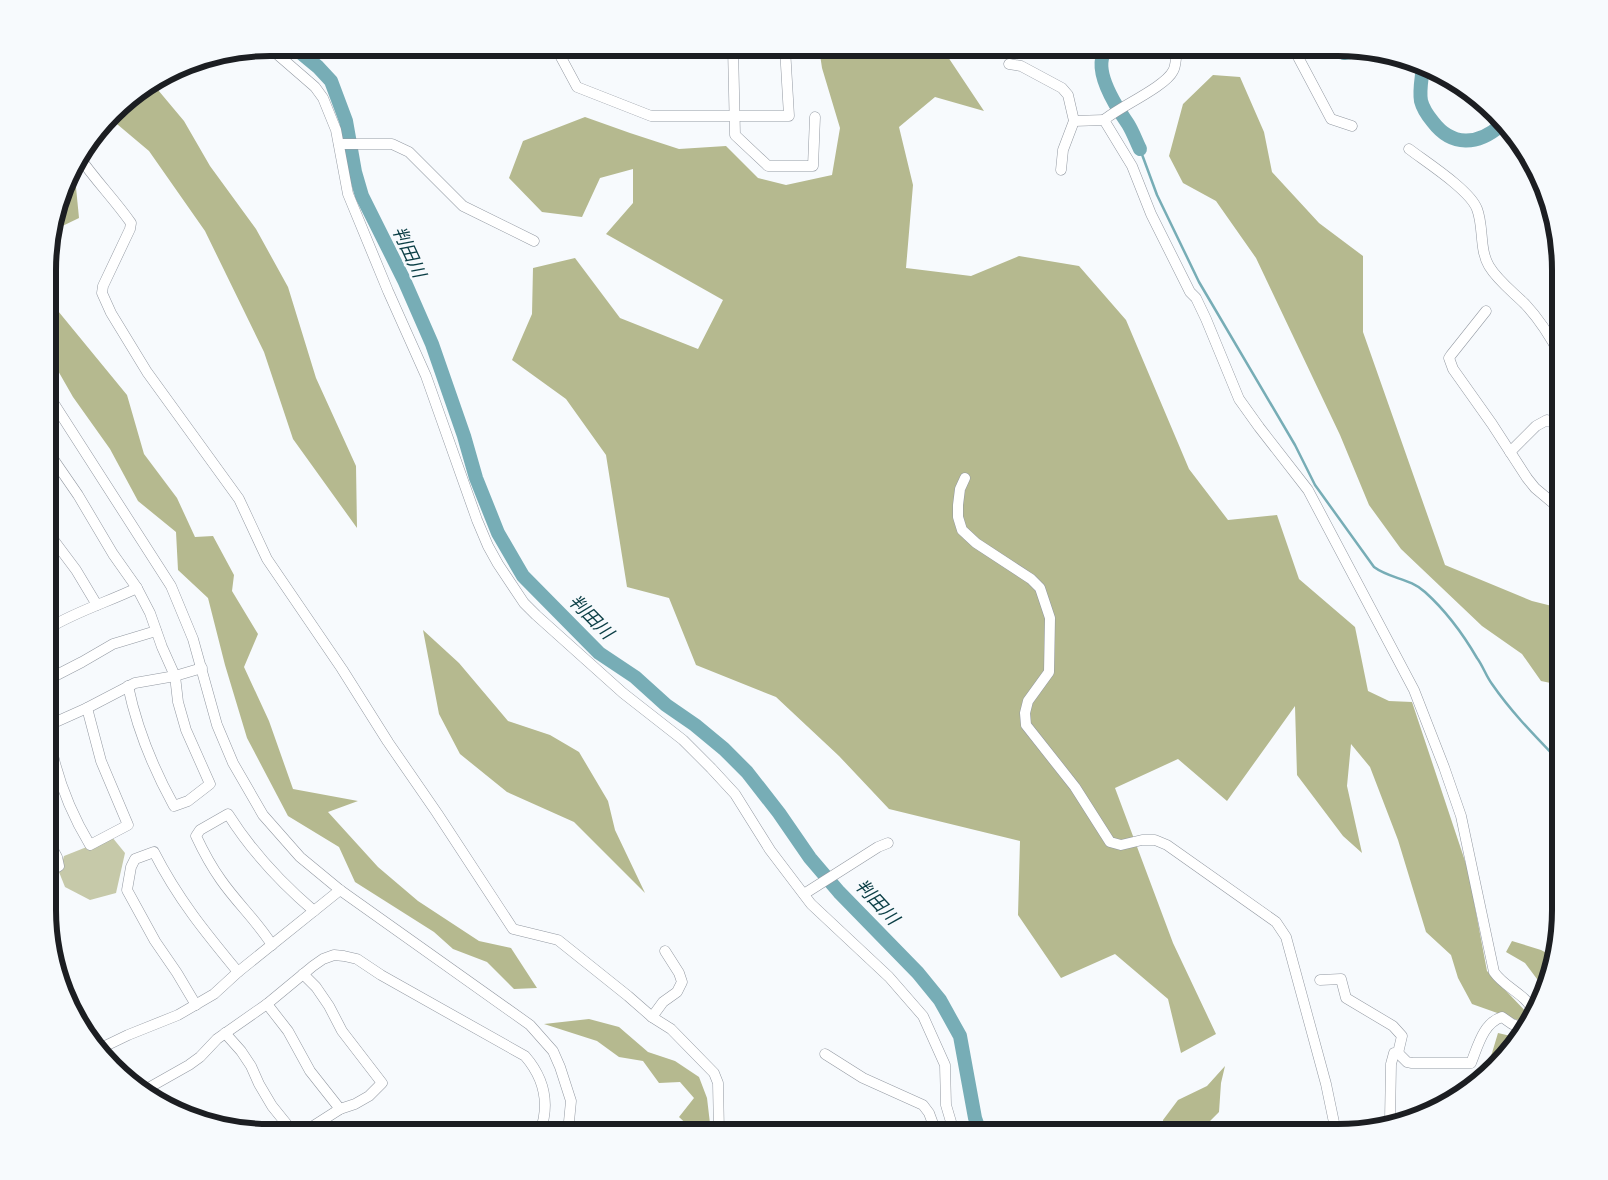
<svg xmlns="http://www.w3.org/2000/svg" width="1608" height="1180" font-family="Arial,'Noto Sans JP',sans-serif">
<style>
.green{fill:#c6c9a9}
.forest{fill:#b5b98f}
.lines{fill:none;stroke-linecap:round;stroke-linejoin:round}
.stream{stroke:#77adb6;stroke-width:2.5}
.river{stroke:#77adb6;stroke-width:14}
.minor-casing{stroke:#9399a2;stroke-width:11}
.minor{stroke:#fff;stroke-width:10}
.labels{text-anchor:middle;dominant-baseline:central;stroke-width:5;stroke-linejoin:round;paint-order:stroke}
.water-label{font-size:18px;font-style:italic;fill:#093d44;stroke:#f7fafd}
.rim{fill:none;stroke:#1c1e22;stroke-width:6}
</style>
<rect width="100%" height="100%" fill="#f7fafd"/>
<polygon class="green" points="112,837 125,853 116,893 90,900 65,887 59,872 64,856"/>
<g class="forest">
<polygon points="819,48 942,48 984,111 935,97 899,127 913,185 906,268 971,276 1019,256 1079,266 1126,320 1189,469 1228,520 1277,515 1299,579 1355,627 1368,691 1389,701 1412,702 1468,870 1487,971 1530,1016 1517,1020 1472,1004 1458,978 1451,955 1426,932 1398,840 1370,767 1351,744 1347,786 1362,853 1343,836 1297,775 1295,706 1227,801 1178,759 1115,788 1173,943 1216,1034 1181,1053 1168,999 1115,954 1061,978 1018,915 1020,841 889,809 839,756 776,697 696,665 669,598 627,587 606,455 566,399 512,360 532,314 533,268 575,258 620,318 698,349 723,300 606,234 633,203 633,169 600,178 582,217 542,212 509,178 523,141 585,117 630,133 679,149 726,146 758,178 786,185 832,175 840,128 822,68"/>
<polygon points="1213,75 1240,77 1264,132 1272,172 1319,223 1363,256 1363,332 1445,565 1532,601 1560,608 1560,685 1541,681 1522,654 1482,626 1401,549 1369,505 1340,435 1256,258 1216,201 1183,183 1169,156 1183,104"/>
<polygon points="153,84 184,121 210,166 256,229 288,287 316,378 356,466 357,528 293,439 264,352 205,231 149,151 111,119 123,103"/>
<polygon points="72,170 75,177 79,218 52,231"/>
<polygon points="49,300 127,395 144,454 177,498 195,537 213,536 234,575 232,591 258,634 244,667 269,721 293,789 358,801 328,812 378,867 418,901 479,941 511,948 537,988 514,989 487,962 453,949 434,932 355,882 339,847 288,816 247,738 225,665 208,598 178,570 176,532 138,501 110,449 73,397 49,355"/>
<polygon points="423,630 459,663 508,721 550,735 579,752 608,801 615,830 645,893 574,822 507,792 460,754 439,714"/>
<polygon points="1512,941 1541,950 1554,957 1549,982 1540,999 1540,983 1525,963 1506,952"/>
<polygon points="589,1019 619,1027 648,1052 675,1061 699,1077 707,1098 711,1132 695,1132 679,1117 694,1098 680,1082 659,1083 643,1061 619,1057 597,1041 544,1024"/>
<polygon points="1498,1033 1515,1037 1519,1037 1514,1046 1485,1070 1492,1053"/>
<polygon points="1225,1066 1221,1083 1219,1112 1206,1125 1207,1132 1164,1132 1163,1120 1178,1100 1207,1086"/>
</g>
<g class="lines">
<path class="stream" d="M1140 149 1157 195 1199 282 1295 445 1315 485 1374 567C1390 579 1410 578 1425 592 1445 610 1463 634 1477 658 1483 666 1486 676 1492 684 1512 713 1536 737 1560 762"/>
<g class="river">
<polyline points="295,48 318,67 331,81 346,121 355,172 362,196 404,280 432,344 464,436 476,478 498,533 523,576 599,653 635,677 666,705 695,725 724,749 747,772 779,813 810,858 839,892 918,973 940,1000 960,1036 975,1118 980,1132"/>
<path d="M1108 48C1089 66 1117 108 1128 124 1133 132 1136 141 1140 149"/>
<polyline points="1337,48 1344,53 1364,50"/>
<path d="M1423 66C1422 78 1419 90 1421 101 1423 109 1428 116 1433 122 1452 147 1478 145 1500 126"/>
</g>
<defs>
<g id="minor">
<polyline points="270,48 315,87 323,98 336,130 348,194 388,291 426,376 477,520 488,546 498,564 524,603 536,615 623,693 683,740 711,768 735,794 770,850 811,904 889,977 923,1016 945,1065 946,1105 954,1132"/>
<polyline points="556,48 577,87 651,116 789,116 785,48"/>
<polyline points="733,48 735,135 768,166 813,166 815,117"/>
<path d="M1178 48C1175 55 1177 64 1173 71 1165 87 1119 107 1104 120L1132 166 1151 214 1190 292 1196 298 1206 319 1239 399 1259 427 1308 490 1414 690 1444 767 1461 816 1494 972C1505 988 1526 994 1533 1011"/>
<polyline points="1286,48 1297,55 1331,119 1352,126"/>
<polyline points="1009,64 1021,66 1062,88 1068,95 1074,121 1063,150 1061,170"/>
<polyline points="1074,121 1104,120"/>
<polyline points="339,144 392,144 409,152 463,206 534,241"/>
<path d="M1409 149C1426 162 1470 190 1477 209 1484 227 1479 249 1489 266 1498 281 1513 292 1525 304 1540 320 1550 336 1560 355"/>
<path d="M80 158C96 181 115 200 131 223L130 229 103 286 102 293 111 313 147 372 239 499 267 559 342 669 388 742 437 813 513 929 558 940 628 996 652 1017 671 1029 714 1073 718 1083 719 1132"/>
<polyline points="1486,311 1451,355 1449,358 1453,369 1492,424 1527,478 1535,488 1560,509"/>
<polyline points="49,396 171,586 193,639 217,725 233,763 263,815 300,857 340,890 530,1025 553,1051 560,1067 571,1101 568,1132"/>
<polyline points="1510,452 1536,426 1547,420 1560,427"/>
<path d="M49 453 78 495 113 554 137 588 150 613 162 647 175 676 178 702 186 730 210 784 188 801 174 806C153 768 137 729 128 686"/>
<polyline points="965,478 960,489 958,505 958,517 962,530 976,543 1031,579 1040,588 1050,618 1049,672 1028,701 1025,713 1026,725 1075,787 1110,842 1121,845 1142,840 1155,840 1167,845 1276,922 1286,937 1326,1084 1336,1132"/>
<polyline points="49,534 76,570 97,605"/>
<path d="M49 628C77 611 108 602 137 588"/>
<polyline points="49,679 82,662 113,644 156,631"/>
<polyline points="49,725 87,708 135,683 175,676 202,668"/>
<path d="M49 737C56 775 70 812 90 845L128 825 101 761 87 708"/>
<polyline points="49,842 57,857 59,866 49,872"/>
<polyline points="804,894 878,847 888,843"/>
<path d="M272 945C257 921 237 903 221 880 211 866 203 851 196 836L200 830 228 814C252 852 280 882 314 911"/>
<polyline points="303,974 316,987 329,1006 342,1031 382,1083 369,1096 355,1104 340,1109 304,1132"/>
<polyline points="1320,980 1341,979 1346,998 1393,1026 1402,1036 1398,1053 1394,1053 1391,1064 1390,1120"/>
<polyline points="267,1004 288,1031 310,1071 340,1109"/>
<path d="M196 1005 177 973 155 941 127 890 131 867 135 859 154 852C178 899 205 932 238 972"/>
<polyline points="652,1017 663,1002 677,992 682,982 679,973 665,951"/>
<polyline points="225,1033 241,1051 251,1066 259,1084 272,1106 293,1132"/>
<polyline points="101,1048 128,1035 178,1015 214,994 238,972 340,890"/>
<path d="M1398 1053 1407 1062 1412 1063H1471C1478 1046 1483 1023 1502 1017L1512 1024 1524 1028"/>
<polyline points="825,1054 863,1078 923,1105 929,1113 936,1132"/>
<path d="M143 1091 189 1065 200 1057 217 1039 267 1004 313 966 323 959 334 955 344 956 357 959 381 975 525 1056C544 1078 550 1104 540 1132"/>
</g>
</defs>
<use href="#minor" class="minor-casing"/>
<use href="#minor" class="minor"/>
</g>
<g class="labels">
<g class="water-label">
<text transform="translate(409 252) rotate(65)">判田川</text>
<text transform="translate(591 617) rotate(45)">判田川</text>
<text transform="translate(877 902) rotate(47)">判田川</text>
</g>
</g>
<path d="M0 0H1608V1180H0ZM270 56H1338A214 214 0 0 1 1552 270V910A214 214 0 0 1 1338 1124H270A214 214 0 0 1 56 910V270A214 214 0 0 1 270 56Z" fill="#f7fafd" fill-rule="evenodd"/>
<path class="rim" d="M270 56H1338A214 214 0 0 1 1552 270V910A214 214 0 0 1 1338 1124H270A214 214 0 0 1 56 910V270A214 214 0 0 1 270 56Z"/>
</svg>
